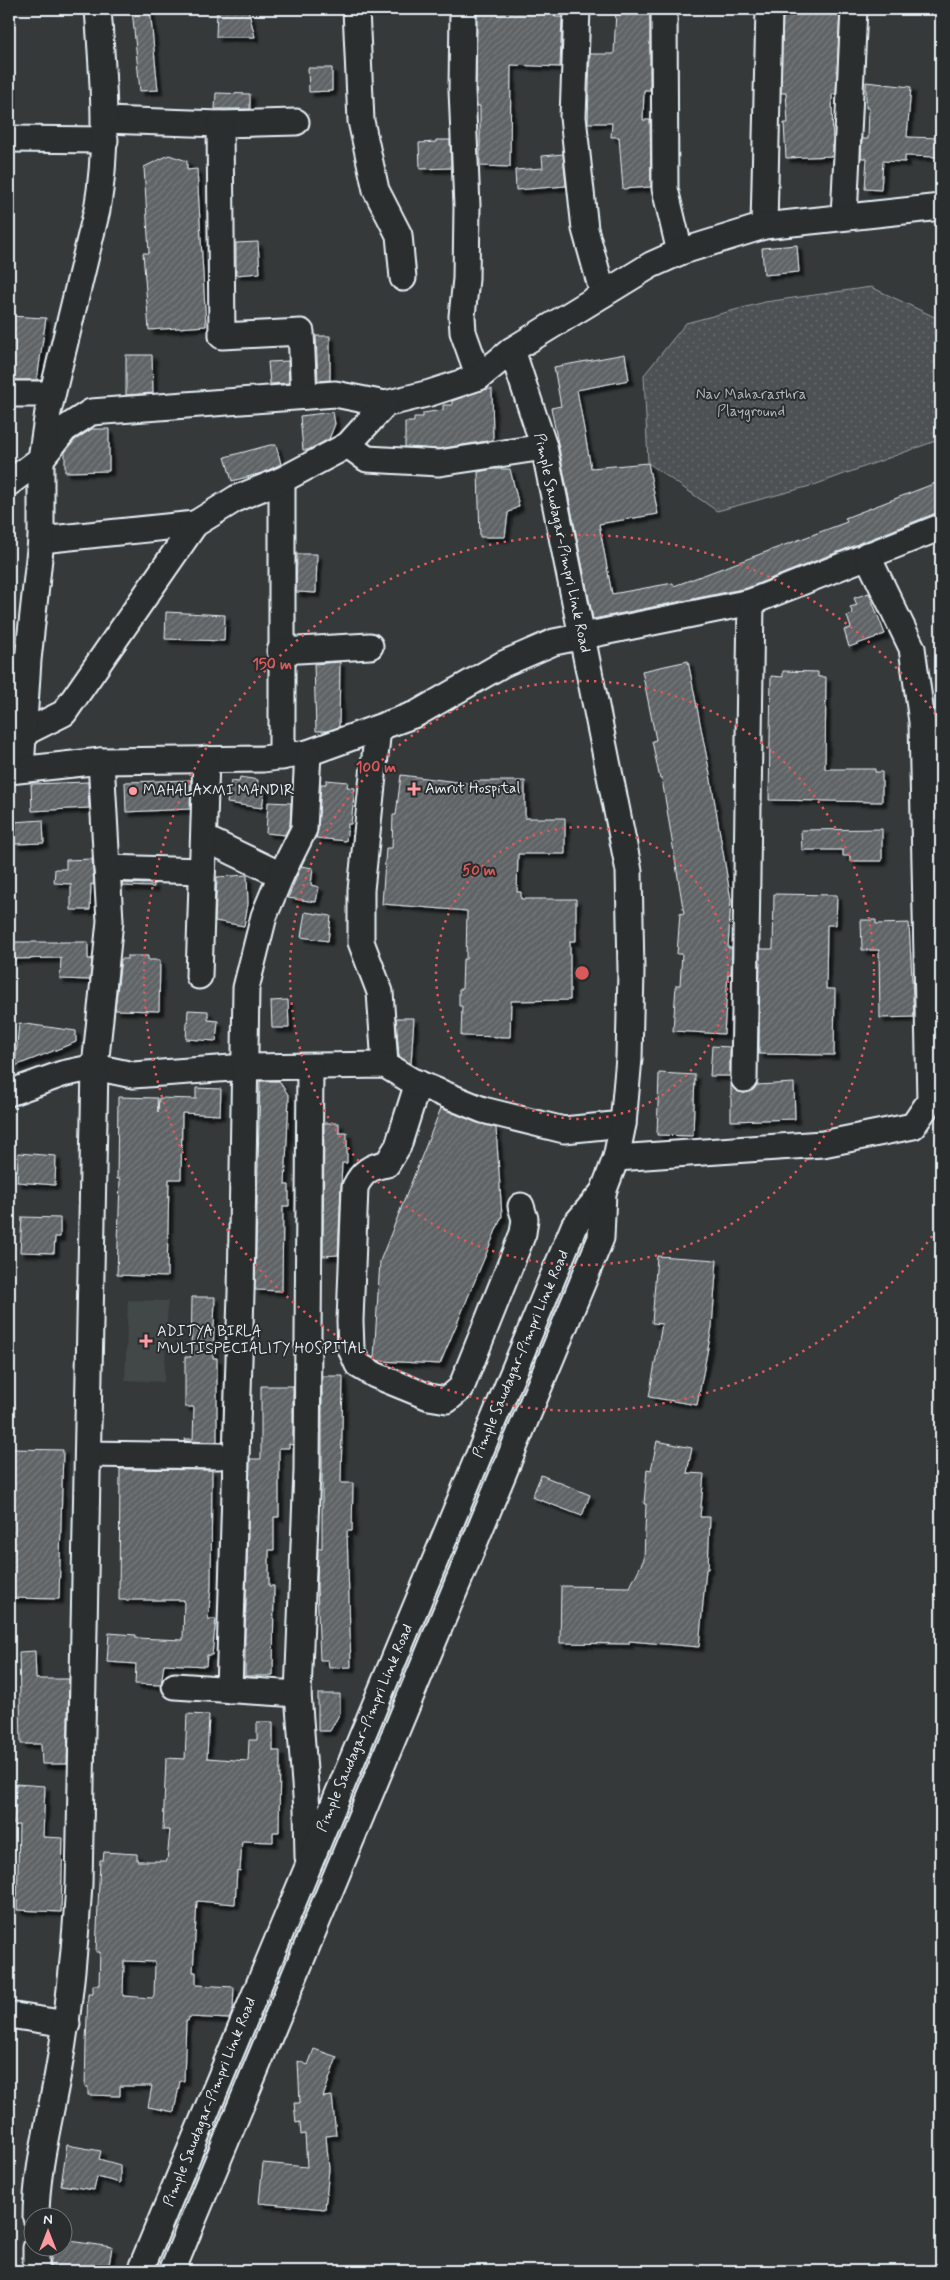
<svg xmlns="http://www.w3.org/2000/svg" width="950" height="2280" font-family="Mynerve,sans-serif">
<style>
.built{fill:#424647}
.park{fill:url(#park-dots);stroke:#9aa1a5}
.building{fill:url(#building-hatch);stroke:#e8f1f8;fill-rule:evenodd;filter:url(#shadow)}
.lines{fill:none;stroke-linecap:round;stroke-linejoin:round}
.minor-casing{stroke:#e8f1f8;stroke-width:29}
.minor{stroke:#2a2d2e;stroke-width:25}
.ring{fill:none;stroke:#da5a5c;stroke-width:2.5;stroke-dasharray:2.5 5}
.poi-dot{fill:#ff9aa2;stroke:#2a2d2e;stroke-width:2}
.labels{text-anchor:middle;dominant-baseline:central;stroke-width:4;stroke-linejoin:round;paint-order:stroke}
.park-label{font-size:15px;fill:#b2b9be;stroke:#2a2d2e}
.street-label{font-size:15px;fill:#e8f1f8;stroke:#2a2d2e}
.poi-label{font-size:15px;fill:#e8f1f8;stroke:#2a2d2e;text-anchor:start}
.centre{fill:#da5a5c;stroke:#2a2d2e;stroke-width:2.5}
.ring-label{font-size:15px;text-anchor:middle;font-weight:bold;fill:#da5a5c;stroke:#2a2d2e;stroke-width:4;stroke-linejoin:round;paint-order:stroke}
</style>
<defs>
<pattern id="park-dots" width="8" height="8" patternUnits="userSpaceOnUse" patternTransform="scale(1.25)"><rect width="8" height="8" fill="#4d5152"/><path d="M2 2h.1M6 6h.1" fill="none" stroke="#676a6c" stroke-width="1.8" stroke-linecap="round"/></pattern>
<pattern id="building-hatch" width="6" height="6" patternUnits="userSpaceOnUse" patternTransform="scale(1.25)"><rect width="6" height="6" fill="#5f6365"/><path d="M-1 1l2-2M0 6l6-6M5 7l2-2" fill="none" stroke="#767a7c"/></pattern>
<filter id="shadow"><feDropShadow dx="4.5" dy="4.5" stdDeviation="1" flood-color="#0009"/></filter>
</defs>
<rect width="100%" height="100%" fill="#35393a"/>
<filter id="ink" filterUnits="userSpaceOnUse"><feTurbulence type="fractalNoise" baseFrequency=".02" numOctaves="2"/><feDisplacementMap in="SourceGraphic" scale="10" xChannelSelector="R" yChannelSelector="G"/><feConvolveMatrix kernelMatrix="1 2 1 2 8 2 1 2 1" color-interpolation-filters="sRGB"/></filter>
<g filter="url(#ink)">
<polygon class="built" points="128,1300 168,1301 164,1382 125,1380"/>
<polygon class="park" points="871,287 941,320 941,439 814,485 717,511 648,463 644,375 686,323 765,302"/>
<g class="building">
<polygon points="132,9 150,9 158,90 140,91"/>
<polygon points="217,9 248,9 255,37 216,37"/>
<polygon points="477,9 555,13 555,17 562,17 560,67 511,65 510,167 480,166 480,106 477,106 476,90"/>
<polygon points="616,9 650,9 650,90 644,90 643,120 650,120 651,187 623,189 619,137 611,137 612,123 588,123 590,54 614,54"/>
<polygon points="783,9 840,9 836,94 832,94 833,156 786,158 784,123 788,123 786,93 781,93"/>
<polygon points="308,68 332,68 332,91 309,92"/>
<polygon points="866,82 911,87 907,137 941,138 941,157 905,156 905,162 883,161 881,190 865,189 867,158 861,158 862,139 868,139 869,108 866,108"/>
<polygon points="216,93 250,94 250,109 215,109"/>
<polygon points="436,140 450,140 451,168 420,169 419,143 436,142"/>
<polygon points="563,154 566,186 516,190 515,170 543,168 542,156"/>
<polygon points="169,155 187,161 187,170 197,169 206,326 149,330 143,253 149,253 144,167"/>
<polygon points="258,242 260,273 236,275 236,243"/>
<polygon points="797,245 799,272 764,275 762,248"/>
<polygon points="9,316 46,318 37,380 9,380"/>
<polygon points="316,336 330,336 330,380 318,381"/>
<polygon points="625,354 629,380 577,390 591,468 648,463 658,514 599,524 612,594 673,583 674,586 847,522 845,518 941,481 941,511 747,588 593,619 551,408 561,406 554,367"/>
<polygon points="126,355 152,355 153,393 126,395"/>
<polygon points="288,361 289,383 270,384 268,362"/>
<polygon points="486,389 492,389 493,440 438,449 405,447 405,422 414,422 414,417 423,417 423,413 443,410 443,405 452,405 452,401"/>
<polygon points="333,412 335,424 329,439 308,450 303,450 300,416"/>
<polygon points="92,429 109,429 109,471 65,472 65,452 75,440"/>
<polygon points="270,445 276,445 281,464 262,473 232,481 225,457"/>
<polygon points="493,469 510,469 519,506 508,513 505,537 480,537 478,472"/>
<polygon points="297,554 317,554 316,593 296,592"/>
<polygon points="869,593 885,634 849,647 844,630 851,628 847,616 853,614 850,607 857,605 854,598"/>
<polygon points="166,612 225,615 224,641 165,639"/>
<polygon points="688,661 710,774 731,900 728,948 732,948 731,974 728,974 724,1034 673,1031 676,985 680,985 682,954 677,954 680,913 684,914 662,779 660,779 652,741 656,740 642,671"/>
<polygon points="340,662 339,727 327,731 316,731 314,664"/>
<polygon points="783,671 818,672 818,677 826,677 825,769 875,769 875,772 882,772 882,802 769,800 771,676 783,677"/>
<polygon points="401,775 474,784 474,781 525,781 525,818 565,818 565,854 518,854 517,892 521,892 521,899 576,899 576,941 570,941 570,1000 511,1001 510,1037 461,1036 462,1006 459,1006 459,989 462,989 463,959 466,959 467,911 382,904 386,848 392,848 393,815 396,815"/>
<polygon points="240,777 258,780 257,786 265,787 262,808 227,803 231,781 239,782"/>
<polygon points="191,780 190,809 126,812 125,782"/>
<polygon points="326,780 348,782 347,787 355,788 351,824 348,824 346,841 316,838 318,830 321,784 326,784"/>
<polygon points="88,782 89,808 32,811 31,784"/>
<polygon points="268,802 291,803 290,825 285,835 266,833"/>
<polygon points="43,820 44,843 15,844 13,822"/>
<polygon points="882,829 882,861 850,861 850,856 843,856 843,850 802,850 801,830"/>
<polygon points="92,859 94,885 91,884 90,910 71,910 71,884 54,883 55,869 66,869 66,860"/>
<polygon points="301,866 313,868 311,885 319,887 316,902 288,898"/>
<polygon points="247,875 248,904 244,926 215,921 217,877"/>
<polygon points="122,883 154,884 154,887 122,886"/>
<polygon points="774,894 837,895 836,925 827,925 826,989 835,989 834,1055 759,1054 760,949 773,949"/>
<polygon points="305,912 331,916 328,941 301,937"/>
<polygon points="861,920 876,920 876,924 909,923 914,1017 880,1018 879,950 862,950"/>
<polygon points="9,942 88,942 88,959 92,959 90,980 60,979 61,958 9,959"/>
<polygon points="127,956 148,956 148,960 160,960 159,1011 115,1010 121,959 127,959"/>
<polygon points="288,1000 289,1028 272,1028 271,1001"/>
<polygon points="188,1010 208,1011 208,1020 218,1021 216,1041 186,1039"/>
<polygon points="396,1018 414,1018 411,1064 399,1056"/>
<polygon points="19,1023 76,1031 76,1042 15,1066"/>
<polygon points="712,1046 730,1047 730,1076 710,1076"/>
<polygon points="659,1073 695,1075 693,1136 657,1135"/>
<polygon points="260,1081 279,1081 289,1096 285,1185 289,1185 289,1206 283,1206 282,1291 255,1290"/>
<polygon points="794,1083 795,1119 731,1121 731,1085 736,1091 744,1093 751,1091 757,1085"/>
<polygon points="196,1088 221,1089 220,1115 182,1113 181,1179 169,1179 167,1277 117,1275 120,1179 117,1179 118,1097 157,1098 158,1112 159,1098 196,1099"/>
<polygon points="441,1108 478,1123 496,1128 502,1216 440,1364 379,1361 374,1358 380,1261"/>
<polygon points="324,1123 339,1123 339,1133 347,1133 347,1163 342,1163 338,1255 323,1256"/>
<polygon points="18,1153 56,1156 55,1185 17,1182"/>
<polygon points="22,1217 60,1218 60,1237 55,1237 54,1253 20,1252"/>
<polygon points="657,1256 717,1260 712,1327 697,1405 649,1397 662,1324 652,1323"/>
<polygon points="192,1297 215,1297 213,1358 217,1358 217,1442 185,1441 185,1439 193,1439 194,1407 185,1407 185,1357 191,1357"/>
<polygon points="322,1376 343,1376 341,1483 353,1483 352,1531 347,1531 351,1667 329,1668 328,1660 320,1660 317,1587 318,1548 322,1548"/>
<polygon points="261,1386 293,1386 293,1445 289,1444 289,1448 279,1448 279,1517 274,1517 274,1550 269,1550 269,1586 274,1586 273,1676 245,1676 245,1638 250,1459 261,1459"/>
<polygon points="657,1441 692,1448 687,1473 704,1474 700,1517 710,1517 708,1569 706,1569 699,1647 629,1641 629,1644 560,1643 561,1586 630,1587 644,1559 646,1504 644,1504 647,1469 651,1470"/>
<polygon points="12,1449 63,1450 59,1599 9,1598 9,1460 12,1461"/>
<polygon points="120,1469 212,1470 211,1587 208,1619 216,1619 212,1655 207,1655 206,1666 164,1664 161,1685 135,1684 136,1664 107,1662 109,1633 136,1635 136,1638 183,1640 184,1600 119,1600"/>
<polygon points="541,1475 590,1495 582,1516 532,1497"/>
<polygon points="35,1651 36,1679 69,1679 67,1764 42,1764 41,1744 21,1744 19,1652"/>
<polygon points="318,1694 340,1694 340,1713 330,1731 318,1731"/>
<path d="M187 1714 209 1715 207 1758 248 1761 249 1740H257V1722H273V1751H280L279 1832H273V1842L242 1841 240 1871 237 1870 235 1904 197 1901 193 1972H196V1985L234 1987 233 2010 229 2019 189 2017 188 2021H186L184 2081H180L174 2112 148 2107 152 2086H120V2096L88 2095V2087H85L86 2042 88 1994H93V1985H99L100 1952H96L100 1860H103L104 1852 137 1854V1861H167L170 1830H163L166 1758 185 1759ZM124 1961 155 1962 154 1995 152 1998 123 1996Z"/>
<polygon points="16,1784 45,1786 43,1837 63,1838 61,1912 17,1910 19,1825 14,1825"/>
<polygon points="314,2049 337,2057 323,2097 332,2096 336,2135 326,2136 329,2169 325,2209 259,2203 263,2163 307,2167 305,2134 301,2135 300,2122 296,2123 294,2103 300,2103 298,2061 308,2065"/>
<polygon points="67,2145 101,2151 99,2159 120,2165 120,2183 97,2177 94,2190 61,2185"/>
<polygon points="62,2240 112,2247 108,2271 88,2271 50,2266 53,2248 62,2248"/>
</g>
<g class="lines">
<defs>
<g id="minor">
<polyline points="356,9 361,121 376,190 399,235 403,278"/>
<polyline points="463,9 462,90 467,206 466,279 462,316 463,332 479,377"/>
<polyline points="577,9 573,117 585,229 603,294"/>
<polyline points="664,9 665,189 680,252"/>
<polyline points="105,120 220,124 296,122"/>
<polyline points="220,124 222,336 301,332 304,396"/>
<polyline points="9,139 105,140"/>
<polyline points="844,217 854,9"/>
<polyline points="764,226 769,9"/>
<polyline points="9,394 52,394"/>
<polyline points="348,445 367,459 439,463 544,447"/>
<polyline points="282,480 282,757"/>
<polyline points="9,483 41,459 65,429 91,412 335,394 385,404 430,393 479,377 512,350 651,265 680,252 764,226 941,207"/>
<polyline points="41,540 195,524"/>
<polyline points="280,651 370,646"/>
<polyline points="378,728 361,890 361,942 380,992 385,1065"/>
<polyline points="24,733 64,713 195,524 237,498 282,480 348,445 385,404"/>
<path d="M21 768 28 660 41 540V459L48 412 97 210C109 143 103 77 98 9"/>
<polyline points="9,771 101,761 263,759 308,753 416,714 503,664 554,642 751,602 941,527"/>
<polyline points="204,838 281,875"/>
<polyline points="107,868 202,871"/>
<polyline points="199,976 206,759"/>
<polyline points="744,1079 751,602"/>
<path d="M418 1083 398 1146 387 1164C371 1166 362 1172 355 1187L350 1321 351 1349 358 1365 375 1375 429 1397 447 1400 461 1388 523 1233 525 1219 521 1206"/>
<polyline points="9,1093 62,1074 95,1067 133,1075 246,1067 385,1065 412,1081 483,1110 564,1130 623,1124"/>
<polyline points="616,1158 823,1144 913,1126 930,1101 922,722 912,648 867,555"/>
<polyline points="88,1454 219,1456"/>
<polyline points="175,1686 298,1694 307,1471 310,1068"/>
<polyline points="229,1690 241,1293 246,988 264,916 281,875 304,829 308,753"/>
<polyline points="298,1694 307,1809 308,1857"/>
<polyline points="9,2015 67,2024"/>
<path d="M36 2218C36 2169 51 2115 59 2067 70 2006 75 1946 79 1884L95 1067 110 921 101 761"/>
<polyline points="36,2271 36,2248"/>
<polyline points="140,2271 574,1226 603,1192 616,1158 623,1124 629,1058 631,971 629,871 544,447 512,350"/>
<polyline points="172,2271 601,1238 603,1192"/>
</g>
</defs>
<use href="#minor" class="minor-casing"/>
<use href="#minor" class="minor"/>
</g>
</g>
<g class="ring">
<circle cx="582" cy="973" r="146"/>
<circle cx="582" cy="973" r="292"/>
<path d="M941 1224A438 438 0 1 1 941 722"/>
</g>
<g class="poi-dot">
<path d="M411.5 781.5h5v5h5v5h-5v5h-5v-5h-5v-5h5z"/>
<circle cx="133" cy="791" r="5"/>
<path d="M143.5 1333.5h5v5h5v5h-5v5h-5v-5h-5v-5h5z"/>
</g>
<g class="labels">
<g class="park-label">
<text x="751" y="395">Nav Maharasthra<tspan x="751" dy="17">Playground</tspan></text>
</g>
<g class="street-label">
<text transform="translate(562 543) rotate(78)">Pimple Saudagar-Pimpri Link Road</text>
<text transform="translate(521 1354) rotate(-67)">Pimple Saudagar-Pimpri Link Road</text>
<text transform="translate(365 1728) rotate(-67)">Pimple Saudagar-Pimpri Link Road</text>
<text transform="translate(210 2102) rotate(-68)">Pimple Saudagar-Pimpri Link Road</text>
</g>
<g class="poi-label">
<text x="425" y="789">Amrut Hospital</text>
<text x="143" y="791">MAHALAXMI MANDIR</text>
<text x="157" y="1332">ADITYA BIRLA<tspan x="157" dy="17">MULTISPECIALITY HOSPITAL</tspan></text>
</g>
</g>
<circle cx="582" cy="973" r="8" class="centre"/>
<g class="ring-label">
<text x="272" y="669">150 m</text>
<text x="376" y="772">100 m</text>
<text x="479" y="875">50 m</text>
</g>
<rect width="950" height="2280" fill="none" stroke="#2a2d2e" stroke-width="30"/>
<rect x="15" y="15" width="920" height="2250" fill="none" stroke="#e8f1f8" stroke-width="2" filter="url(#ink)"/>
<g transform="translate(48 2232)"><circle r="24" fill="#2a2d2e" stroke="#767b7f"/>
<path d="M0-4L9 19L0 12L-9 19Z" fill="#ff9aa2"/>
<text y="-8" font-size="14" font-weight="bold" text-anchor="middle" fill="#e8f1f8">N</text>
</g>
</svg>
